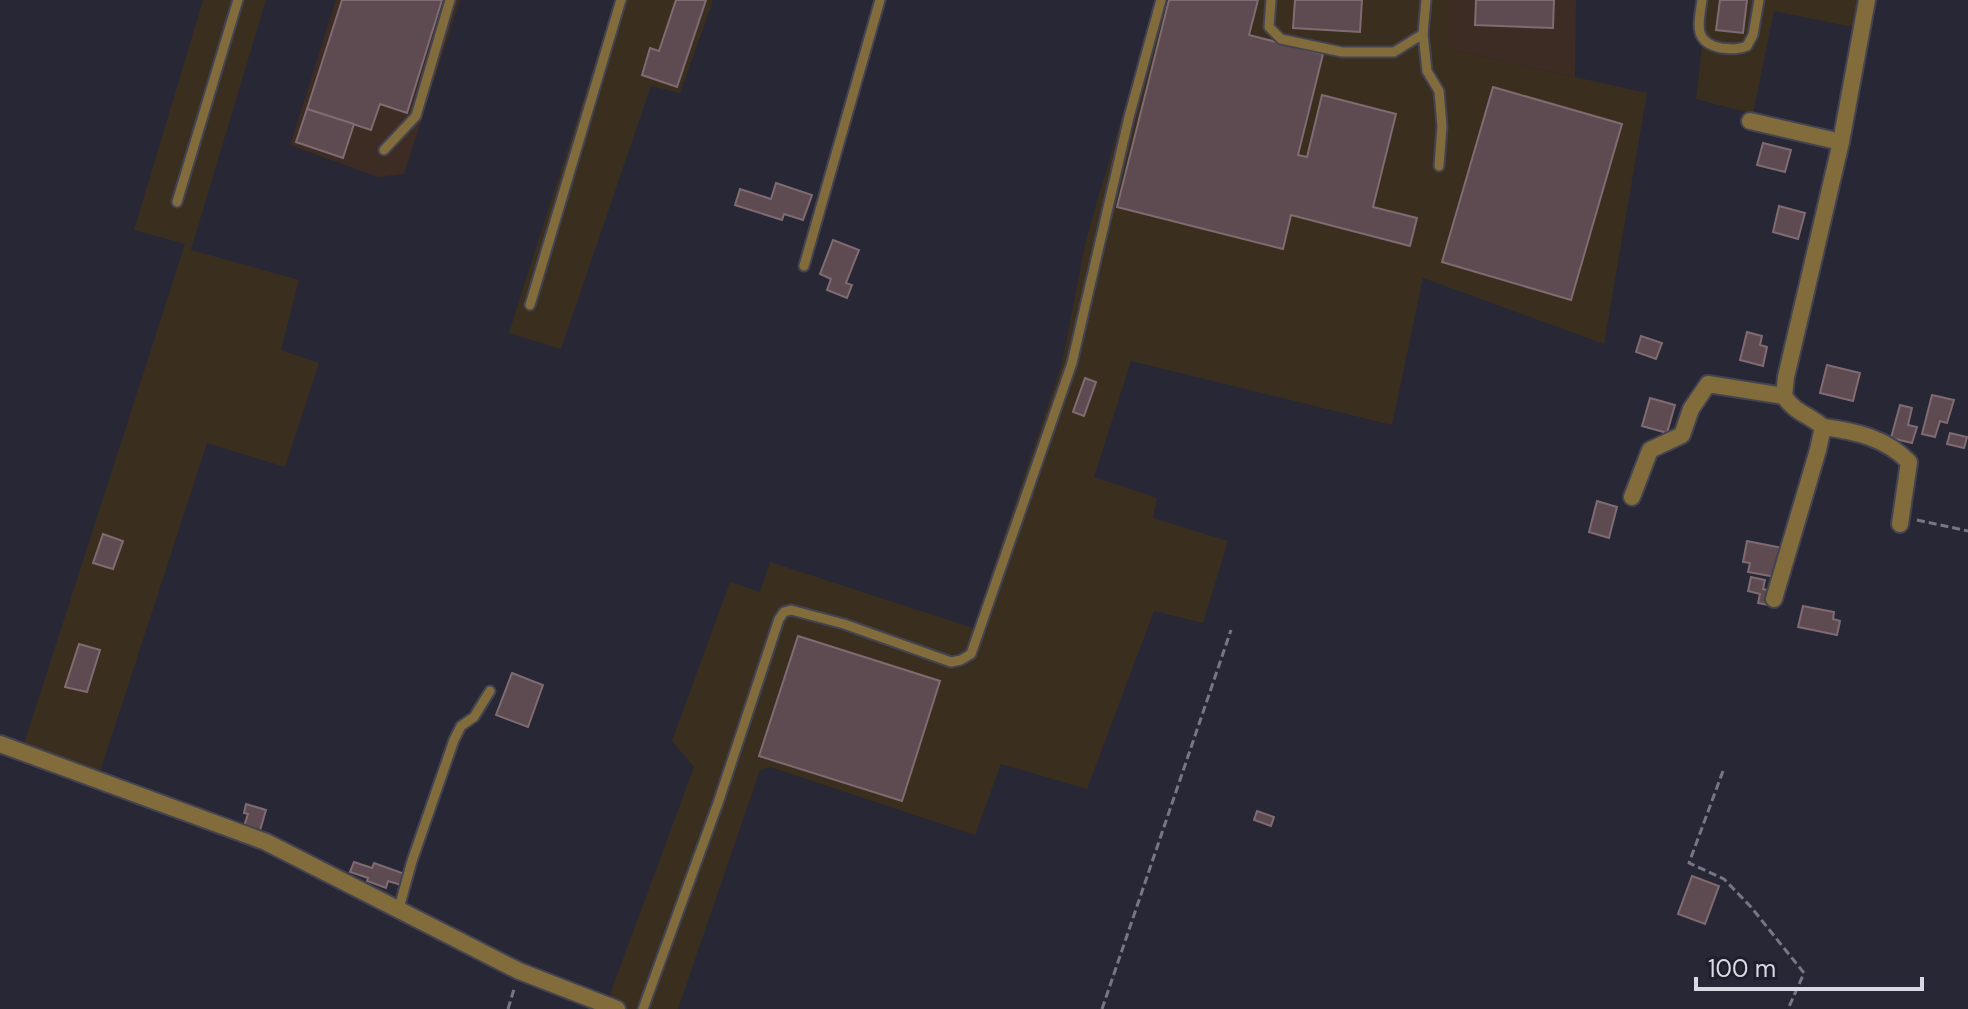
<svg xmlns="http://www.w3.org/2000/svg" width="1968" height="1009" font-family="'DM Sans',sans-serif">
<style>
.commercial{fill:#3d2c23}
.industrial{fill:#3a2f1f}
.building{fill:#5e4b51;stroke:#7f6b71;stroke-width:2}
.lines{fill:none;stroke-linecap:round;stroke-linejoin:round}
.lane-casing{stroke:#434352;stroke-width:13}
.street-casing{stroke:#434352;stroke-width:20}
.path{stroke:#777783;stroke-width:3;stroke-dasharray:8 4;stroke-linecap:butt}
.lane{stroke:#826c3b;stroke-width:9}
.street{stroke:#826c3b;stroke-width:16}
</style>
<rect width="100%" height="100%" fill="#272736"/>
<g class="commercial">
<polygon points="336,0 460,0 404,174 378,177 290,145"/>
<polygon points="1449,0 1576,0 1575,77 1449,49"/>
</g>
<g class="industrial">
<polygon points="203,0 266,0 191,250 299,280 281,350 319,363 285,467 207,443 97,781 21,753 185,244 134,230"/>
<polygon points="615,0 713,0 680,93 651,86 561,349 509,333"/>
<polygon points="1156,0 1449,0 1449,49 1647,93 1604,344 1423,278 1392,425 1131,361 1094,477 1157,498 1153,518 1228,541 1203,623 1154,611 1087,789 1001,764 975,835 770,767 760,770 678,1009 617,1009 606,1005 694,767 672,741 730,582 760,592 770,562 973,628 1062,363 1086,240"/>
<polygon points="1707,0 1867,0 1862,29 1774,11 1753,114 1696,99"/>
</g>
<g class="building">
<polygon points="342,0 442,0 407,113 380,104 371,130 307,109"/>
<polygon points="676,0 706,0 677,87 642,75 650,48 659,51"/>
<polygon points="1169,0 1258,0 1249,35 1323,54 1298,155 1307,157 1322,95 1396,114 1373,207 1417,218 1410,246 1291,215 1283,249 1117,207"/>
<polygon points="1295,0 1362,0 1360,32 1293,28"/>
<polygon points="1476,0 1554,0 1553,28 1475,25"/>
<polygon points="1720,0 1747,0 1743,33 1716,30"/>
<polygon points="1493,87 1622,124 1571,300 1442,262"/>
<polygon points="307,109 354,124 343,158 296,142"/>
<polygon points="1763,143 1791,150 1785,172 1757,165"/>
<polygon points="776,183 812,195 803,220 784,214 782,220 735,205 740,189 771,199"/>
<polygon points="1779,206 1805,213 1798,239 1773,232"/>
<polygon points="833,240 859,250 846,283 852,285 847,298 827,290 831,279 820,274"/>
<polygon points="1747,332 1762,336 1760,345 1767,347 1763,366 1740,360"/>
<polygon points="1641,336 1662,343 1656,359 1636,352"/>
<polygon points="1827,365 1860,373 1853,401 1820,393"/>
<polygon points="1085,378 1096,382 1084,416 1073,412"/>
<polygon points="1932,395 1954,400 1947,423 1940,421 1935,437 1922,434"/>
<polygon points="1650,398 1675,405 1667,433 1642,426"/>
<polygon points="1900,405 1912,408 1908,425 1917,427 1912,443 1891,438"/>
<polygon points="1950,433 1967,437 1964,448 1947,444"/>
<polygon points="1597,501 1617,507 1609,538 1589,532"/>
<polygon points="103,534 123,541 113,569 93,563"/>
<polygon points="1747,541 1782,548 1776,577 1748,572 1750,563 1743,562"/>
<polygon points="1751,577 1765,580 1763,589 1772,591 1769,605 1758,603 1760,594 1748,591"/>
<polygon points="1803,606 1834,612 1833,619 1840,621 1837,635 1798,627"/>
<polygon points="798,636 940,681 902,801 759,756"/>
<polygon points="79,644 100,650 87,692 65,687"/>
<polygon points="512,673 543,685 528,727 496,715"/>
<polygon points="246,804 266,810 259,834 243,829 248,814 244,813"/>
<polygon points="1257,811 1274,817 1271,826 1254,820"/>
<polygon points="354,862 372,868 374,863 405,874 401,885 388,881 386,888 367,881 368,878 350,872"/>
<polygon points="1692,876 1719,886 1705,924 1678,914"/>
</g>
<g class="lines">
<defs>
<g id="lane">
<polyline points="1271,0 1269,27 1281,39 1342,52 1394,52 1423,34"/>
<polyline points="1426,0 1423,34 1427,71 1439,91 1442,126 1439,166"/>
<path d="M1702 0C1699 23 1692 42 1721 48 1732 49 1737 50 1747 46L1753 35 1759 0"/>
<polyline points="384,150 416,116 450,0"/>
<polyline points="177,202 238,0"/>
<polyline points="804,266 880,0"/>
<polyline points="530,305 621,0"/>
<polyline points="399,908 412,861 454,740 461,726 474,717 490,691"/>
<polyline points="643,1009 718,803 779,619 784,612 791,610 844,624 951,662 961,660 971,654 1072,363 1129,117 1161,0"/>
</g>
<g id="street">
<polyline points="1750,121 1841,142"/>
<path d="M1823 427C1855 431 1886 438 1909 462L1900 524"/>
<polyline points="1632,497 1650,450 1682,435 1691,409 1708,384 1784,396"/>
<path d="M1774 599 1818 450 1823 427C1808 414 1795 413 1784 396L1786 377 1841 142 1867 0"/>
<polyline points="0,744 266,842 519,971 617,1009"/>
</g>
</defs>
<use href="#lane" class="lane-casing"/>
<use href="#street" class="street-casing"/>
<g class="path">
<polyline points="1917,520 1968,531"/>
<polyline points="1723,771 1689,863 1724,879 1751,907 1804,973 1788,1009"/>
<polyline points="508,1009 515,986"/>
<polyline points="1102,1009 1231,630"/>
</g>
<use href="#lane" class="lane"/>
<use href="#street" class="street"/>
</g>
<path d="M1696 977v12h226v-12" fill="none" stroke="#d9d9e3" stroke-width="4"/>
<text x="1708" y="977" font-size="24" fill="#d9d9e3" stroke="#1e1e2c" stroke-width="6" paint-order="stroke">100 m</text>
</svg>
